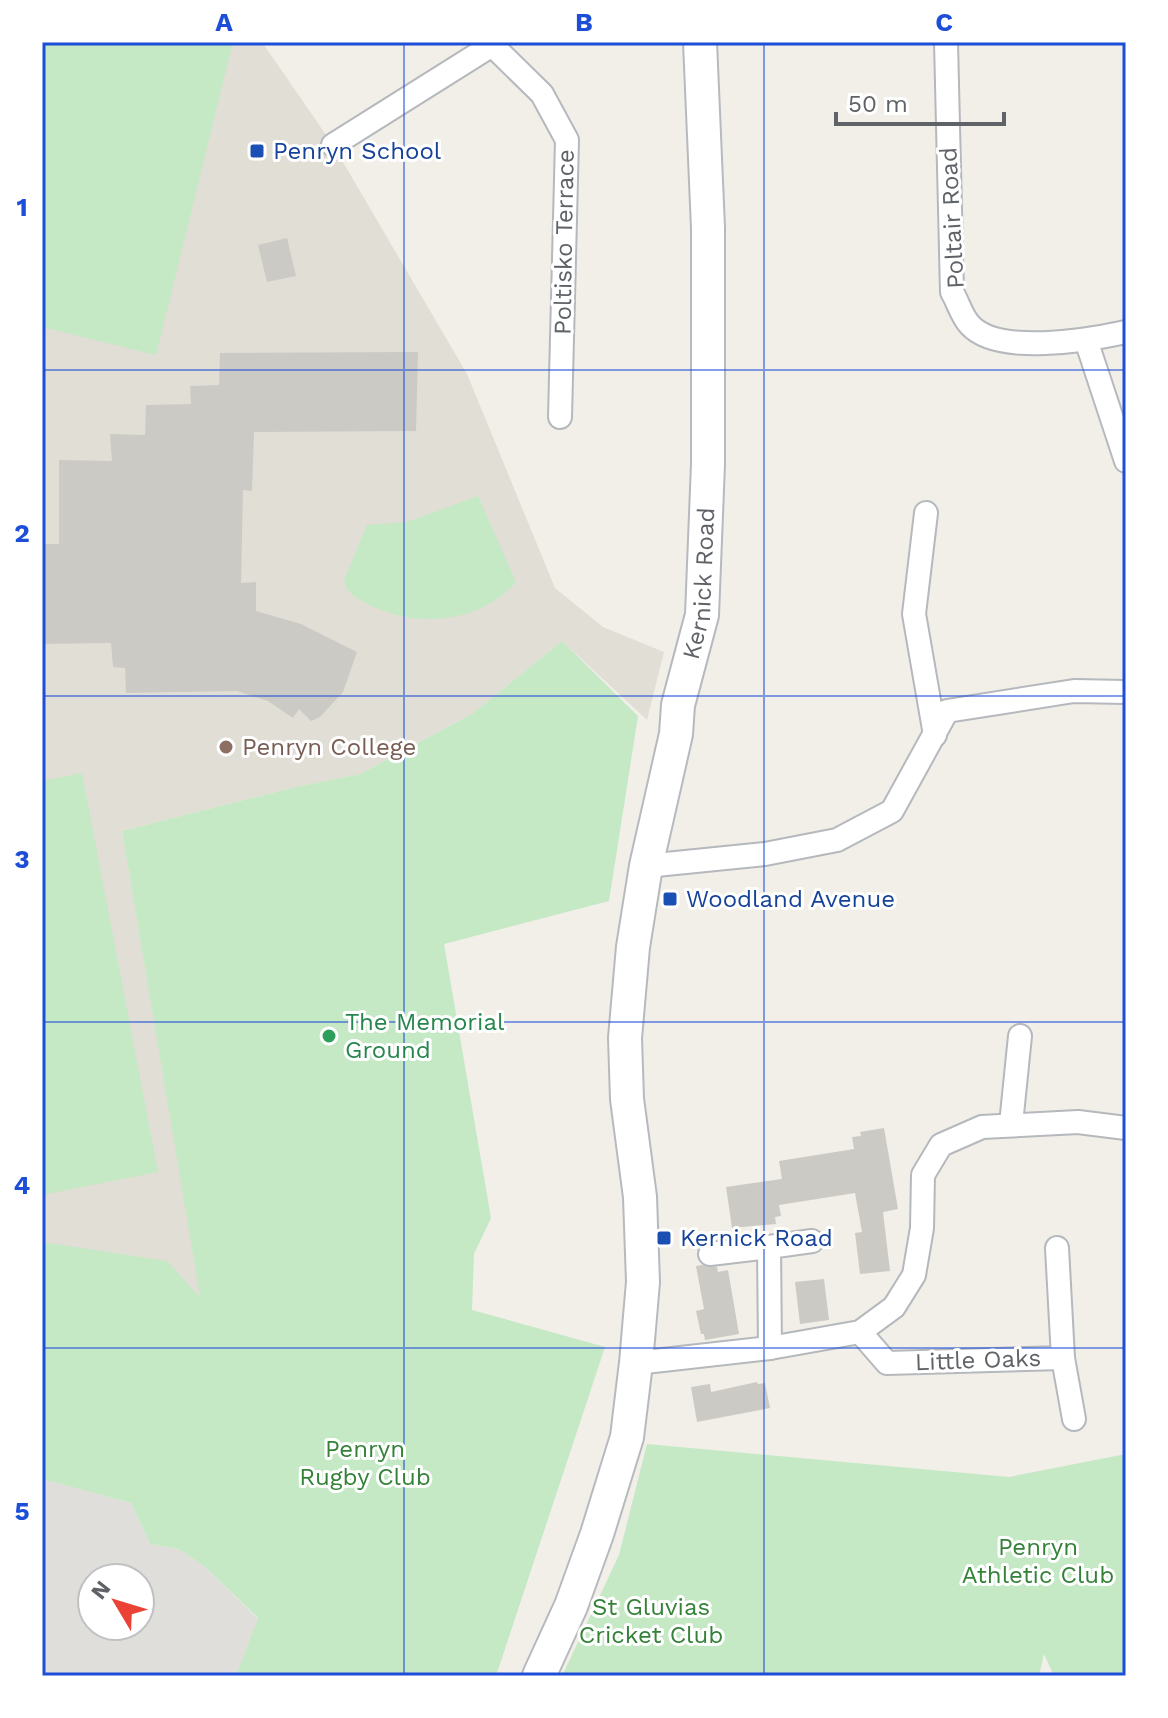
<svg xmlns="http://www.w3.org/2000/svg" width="1168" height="1718" font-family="'Work Sans',sans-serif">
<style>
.industrial{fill:#e0deda;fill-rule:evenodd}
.education{fill:#e1ded6}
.green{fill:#c5e8c5}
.building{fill:#cccac5}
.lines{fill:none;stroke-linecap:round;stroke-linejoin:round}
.street-casing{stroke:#b5b8bc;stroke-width:26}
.secondary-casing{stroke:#b6babf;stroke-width:36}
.street{stroke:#fff;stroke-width:22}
.secondary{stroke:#fff;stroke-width:32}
.grid{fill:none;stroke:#1d4ed8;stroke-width:2;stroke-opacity:0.55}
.transit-dot{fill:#1a4fb4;stroke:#fff;stroke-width:3}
.education-dot{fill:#8d6e63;stroke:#fff;stroke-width:3}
.leisure-dot{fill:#2e9e5b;stroke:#fff;stroke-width:3}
.labels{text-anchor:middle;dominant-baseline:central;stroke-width:6;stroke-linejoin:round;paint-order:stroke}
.transit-label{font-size:24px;fill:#164399;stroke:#fff;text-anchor:start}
.street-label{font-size:24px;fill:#5f6368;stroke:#fff}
.education-label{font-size:24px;fill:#785e54;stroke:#fff;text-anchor:start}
.leisure-label{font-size:24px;fill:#27864d;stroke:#fff;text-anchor:start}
.park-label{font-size:24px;fill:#348238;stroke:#fff}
.neatline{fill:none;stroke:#1d4ed8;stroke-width:3}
.grid-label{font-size:26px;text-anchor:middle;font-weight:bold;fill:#1d4ed8}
</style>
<rect width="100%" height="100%" fill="#f1efe8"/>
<path class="industrial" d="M42 1479 131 1503 150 1544 179 1549 204 1566 258 1619 236 1676H42ZM92 1578H140V1626H92Z"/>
<polygon class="education" points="42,42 262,42 333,145 467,374 555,588 603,627 664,652 647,720 562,641 472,714 360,774 300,786 122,831 201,1298 42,1479"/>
<g class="green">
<polygon points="42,42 233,42 156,355 42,327"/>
<path d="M478 496 516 582C480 623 417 629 370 605 358 598 347 595 344 580L367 525 407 522Z"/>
<polygon points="562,641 638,716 609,901 444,944 491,1218 474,1254 472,1310 605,1347 496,1676 236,1676 258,1618 204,1566 179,1549 150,1544 131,1503 42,1479 42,1242 167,1261 200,1297 122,831 300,786 360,774 472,714"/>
<polygon points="82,773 158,1172 42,1195 42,781"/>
<polygon points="647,1444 1009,1477 1126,1454 1126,1676 1054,1676 1044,1654 1039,1676 562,1676 619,1555"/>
</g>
<g class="building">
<polygon points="287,238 296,276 267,282 258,245"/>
<polygon points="418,352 416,431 254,432 252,491 243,490 241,583 256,582 256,611 301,624 357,652 343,692 320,717 311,721 299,709 293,718 268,701 237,691 126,693 125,668 113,667 111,643 42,644 42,544 59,544 59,460 112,461 110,434 145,435 146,405 191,404 190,386 219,385 220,353"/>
<polygon points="884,1128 898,1209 883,1212 890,1271 860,1274 855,1233 862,1232 855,1193 779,1205 781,1216 775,1217 776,1224 732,1228 726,1187 782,1179 779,1161 854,1149 852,1137 861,1136 860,1132"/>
<polygon points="702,1265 717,1267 718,1272 728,1270 739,1334 705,1340 704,1334 701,1334 696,1311 704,1309 696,1266"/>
<polygon points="824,1279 829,1320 800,1324 795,1282"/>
<polygon points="757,1382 758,1384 765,1383 770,1408 697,1422 691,1387 710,1384 711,1392"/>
</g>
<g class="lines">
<defs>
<g id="street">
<path d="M946 42 952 292C958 302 962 317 970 325 998 356 1089 340 1126 332"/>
<polyline points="493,46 542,94 567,140 560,417"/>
<polyline points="333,145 497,42"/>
<polyline points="1086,340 1126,461"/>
<polyline points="926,513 914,614 935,735"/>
<polyline points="646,866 765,854 837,840 892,811 947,711 1074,691 1126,692"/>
<polyline points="1011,1124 1020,1036"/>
<polyline points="710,1254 769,1247"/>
<polyline points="860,1332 887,1363 1063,1358 1057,1248"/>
<polyline points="770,1348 769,1247 812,1241"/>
<polyline points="1063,1358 1074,1419"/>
<polyline points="636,1363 770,1348 860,1332 894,1307 914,1275 922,1228 923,1175 941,1145 982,1127 1078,1122 1126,1128"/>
</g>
<g id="secondary">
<path id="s1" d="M539 1676 571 1606 597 1534 627 1437 636 1363 643 1282 640 1197 627 1099 625 1038 633 947 646 866 676 734 678 705 702 615 708 464V228L700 42"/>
</g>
</defs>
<use href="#street" class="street-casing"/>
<use href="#secondary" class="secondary-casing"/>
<use href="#street" class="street"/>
<use href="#secondary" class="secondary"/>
</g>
<path class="grid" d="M404 42V1676M764 42V1676M42 370H1126M42 696H1126M42 1022H1126M42 1348H1126"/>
<g class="transit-dot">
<rect x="249" y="143" width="16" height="16" rx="4"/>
<rect x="662" y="891" width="16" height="16" rx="4"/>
<rect x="656" y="1230" width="16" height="16" rx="4"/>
</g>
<circle class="education-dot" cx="226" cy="747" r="8"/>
<circle class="leisure-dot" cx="329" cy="1036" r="8"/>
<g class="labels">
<g class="transit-label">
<text x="273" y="151">Penryn School</text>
<text x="686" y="899">Woodland Avenue</text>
<text x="680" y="1238">Kernick Road</text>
</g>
<g class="street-label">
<text transform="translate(952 218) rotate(-93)">Poltair Road</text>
<text transform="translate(564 242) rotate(-89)">Poltisko Terrace</text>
<text stroke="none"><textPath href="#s1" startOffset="1118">Kernick Road</textPath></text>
<text transform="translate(978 1360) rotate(-2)">Little Oaks</text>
</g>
<g class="education-label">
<text x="242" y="747">Penryn College</text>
</g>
<g class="leisure-label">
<text x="345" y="1022">The Memorial<tspan x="345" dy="28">Ground</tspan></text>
</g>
<g class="park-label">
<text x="365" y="1449">Penryn<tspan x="365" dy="28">Rugby Club</tspan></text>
<text x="1038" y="1547">Penryn<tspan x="1038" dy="28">Athletic Club</tspan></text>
<text x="651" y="1607">St Gluvias<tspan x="651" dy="28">Cricket Club</tspan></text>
</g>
</g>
<rect width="1168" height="1718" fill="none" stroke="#ffffff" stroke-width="88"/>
<g transform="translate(116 1602) rotate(308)"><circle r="38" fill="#ffffff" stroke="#bfc1c3" stroke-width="2"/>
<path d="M0-6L14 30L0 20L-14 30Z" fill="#ea4335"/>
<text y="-12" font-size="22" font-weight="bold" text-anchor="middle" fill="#5f6368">N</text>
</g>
<path d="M836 112v12h168v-12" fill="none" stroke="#5f6368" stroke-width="4"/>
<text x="848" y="112" font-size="24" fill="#5f6368" stroke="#ffffff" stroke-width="6" paint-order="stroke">50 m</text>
<rect x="44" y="44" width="1080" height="1630" class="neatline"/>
<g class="grid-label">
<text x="224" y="31">A</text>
<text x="584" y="31">B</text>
<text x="944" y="31">C</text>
<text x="22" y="216">1</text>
<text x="22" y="542">2</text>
<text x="22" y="868">3</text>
<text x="22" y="1194">4</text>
<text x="22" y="1520">5</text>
</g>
</svg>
